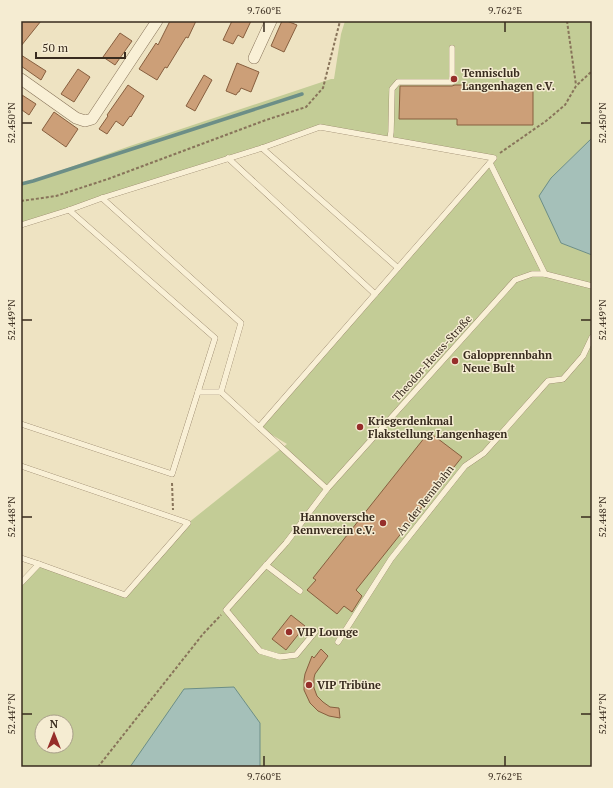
<svg xmlns="http://www.w3.org/2000/svg" width="613" height="788" font-family="'PT Serif',serif">
<style>
.green{fill:#c3cc96;fill-rule:evenodd}
.water{fill:#a5c0b9;stroke:#6c8e87}
.lines{fill:none;stroke-linecap:round;stroke-linejoin:round}
.stream{stroke:#6c8e87;stroke-width:3.5}
.building{fill:#cc9f78;stroke:#875f3f}
.lane-casing{stroke:#88745a;stroke-width:6}
.street-casing{stroke:#88745a;stroke-width:12}
.path{stroke:#88745a;stroke-width:2;stroke-dasharray:3 2;stroke-linecap:butt}
.lane{stroke:#f9f0d6;stroke-width:5.5}
.street{stroke:#f9f0d6;stroke-width:11}
.ticks{fill:none;stroke:#382b1e;stroke-width:1.5}
.poi-dot{fill:#962e2a;stroke:#f5ecd2;stroke-width:1.5}
.labels{text-anchor:middle;dominant-baseline:central;stroke-width:3;stroke-linejoin:round;paint-order:stroke}
.poi-label{font-size:11px;font-weight:bold;fill:#382b1e;stroke:#f5ecd2;text-anchor:start}
.street-label{font-size:11px;fill:#382b1e;stroke:#f5ecd2}
.neatline{fill:none;stroke:#382b1e;stroke-width:1.5}
.ticks-label{font-size:10px;text-anchor:middle;fill:#382b1e}
</style>
<rect width="100%" height="100%" fill="#eee3c2"/>
<path class="green" d="M345 21H592V138L551 178 561 243 592 255V767H21V583L39 564 125 595 188 523 287 444 259 427 494 158 320 127 21 225V184H23L130 146 331 79H334L341 34ZM42 722H66V746H42Z"/>
<g class="water">
<polygon points="592,138 592,255 561,243 539,196 551,178"/>
<polygon points="234,687 260,723 260,767 130,767 184,689"/>
</g>
<g class="lines">
<polyline class="stream" points="21,184 33,181 302,94"/>
</g>
<g class="building">
<polygon points="21,21 41,21 21,46"/>
<polygon points="170,21 196,21 188,38 186,37 167,68 165,67 157,80 139,69 156,43 158,45"/>
<polygon points="232,21 251,21 243,38 238,35 233,44 223,40"/>
<polygon points="282,21 287,21 297,25 284,52 271,46"/>
<polygon points="120,33 132,41 115,65 103,57"/>
<polygon points="21,55 46,71 41,80 21,66"/>
<polygon points="237,63 259,72 251,92 241,88 239,92 238,92 236,95 226,91"/>
<polygon points="78,69 90,77 74,102 61,94"/>
<polygon points="204,75 212,80 195,111 186,106"/>
<polygon points="128,85 144,96 131,117 130,116 123,126 116,121 107,134 99,129 108,116 107,115"/>
<polygon points="455,85 475,85 475,90 533,90 533,125 457,125 457,119 399,119 400,86 452,86"/>
<polygon points="22,95 36,104 29,115 22,110"/>
<polygon points="54,112 78,129 66,147 42,130"/>
<polygon points="429,432 462,457 356,590 362,596 352,612 344,606 337,614 307,590 316,580 313,578"/>
<polygon points="291,615 305,626 286,650 272,639"/>
<polygon points="321,649 328,656 315,674 314,678 314,688 317,696 323,702 330,707 339,708 340,718 329,716 318,711 310,703 304,690 304,680 305,674 312,656 314,658"/>
</g>
<g class="lines">
<defs>
<g id="lane">
<polyline points="390,139 391,132 392,89 398,82 452,82 452,48"/>
<polyline points="262,148 398,268"/>
<polyline points="228,158 375,294"/>
<polyline points="490,163 545,274 592,286"/>
<polyline points="69,210 102,198 262,148 320,127 494,158 259,427 221,392 241,323 102,198"/>
<polyline points="21,225 69,210 215,338 172,474 21,424"/>
<polyline points="198,392 221,392"/>
<polyline points="259,427 327,489 515,280 532,274 545,274"/>
<polyline points="21,466 188,523 125,595 39,564 21,583"/>
<polyline points="21,558 39,564"/>
<polyline points="266,565 300,591"/>
<polyline points="315,632 296,655 280,657 260,651 226,610 286,543 327,489"/>
<polyline points="338,642 391,559 465,466 484,453 548,381 563,379 583,356 592,337"/>
</g>
<g id="street">
<polyline points="254,58 271,21"/>
<polyline points="21,79 76,118 85,121 92,119 157,21"/>
</g>
</defs>
<use href="#lane" class="lane-casing"/>
<use href="#street" class="street-casing"/>
<g class="path">
<polyline points="567,21 576,85"/>
<polyline points="500,153 546,121 565,105 576,86 592,71"/>
<polyline points="21,201 56,196 108,179 266,120 306,107 323,88 340,21"/>
<polyline points="172,483 173,510"/>
<polyline points="98,767 203,634 221,615"/>
</g>
<use href="#lane" class="lane"/>
<use href="#street" class="street"/>
</g>
<path class="ticks" d="M264 22V32M505 22V32M22 123H32M581 123H591M22 320H32M581 320H591M22 517H32M581 517H591M22 714H32M581 714H591M264 756V766M505 756V766"/>
<g class="poi-dot">
<circle cx="454" cy="79" r="4"/>
<circle cx="455" cy="361" r="4"/>
<circle cx="360" cy="427" r="4"/>
<circle cx="383" cy="523" r="4"/>
<circle cx="289" cy="632" r="4"/>
<circle cx="309" cy="685" r="4"/>
</g>
<g class="labels">
<g class="poi-label">
<text x="462" y="73">Tennisclub<tspan x="462" dy="13">Langenhagen e.V.</tspan></text>
<text x="463" y="355">Galopprennbahn<tspan x="463" dy="13">Neue Bult</tspan></text>
<text x="368" y="421">Kriegerdenkmal<tspan x="368" dy="13">Flakstellung Langenhagen</tspan></text>
<text x="375" y="517" text-anchor="end">Hannoversche<tspan x="375" dy="13">Rennverein e.V.</tspan></text>
<text x="297" y="632">VIP Lounge</text>
<text x="317" y="685">VIP Tribüne</text>
</g>
<g class="street-label">
<text transform="translate(432 358) rotate(-48)">Theodor-Heuss-Straße</text>
<text transform="translate(425 500) rotate(-52)">An der Rennbahn</text>
</g>
</g>
<rect width="613" height="788" fill="none" stroke="#f5ecd2" stroke-width="44"/>
<g transform="translate(54 734)"><circle r="19" fill="#f5ecd2" stroke="#a99f8a"/>
<path d="M0-3L7 15L0 10L-7 15Z" fill="#962e2a"/>
<text y="-6" font-size="11" font-weight="bold" text-anchor="middle" fill="#382b1e">N</text>
</g>
<path d="M36 52v6h89v-6" fill="none" stroke="#382b1e" stroke-width="2"/>
<text x="42" y="52" font-size="12" fill="#382b1e" stroke="#f5ecd2" stroke-width="3" paint-order="stroke">50 m</text>
<rect x="22" y="22" width="569" height="744" class="neatline"/>
<g class="ticks-label">
<text x="264" y="14">9.760°E</text>
<text x="505" y="14">9.762°E</text>
<text transform="translate(11 123) rotate(-90)" y="4">52.450°N</text>
<text transform="translate(602 123) rotate(-90)" y="4">52.450°N</text>
<text transform="translate(11 320) rotate(-90)" y="4">52.449°N</text>
<text transform="translate(602 320) rotate(-90)" y="4">52.449°N</text>
<text transform="translate(11 517) rotate(-90)" y="4">52.448°N</text>
<text transform="translate(602 517) rotate(-90)" y="4">52.448°N</text>
<text transform="translate(11 714) rotate(-90)" y="4">52.447°N</text>
<text transform="translate(602 714) rotate(-90)" y="4">52.447°N</text>
<text x="264" y="780">9.760°E</text>
<text x="505" y="780">9.762°E</text>
</g>
</svg>
